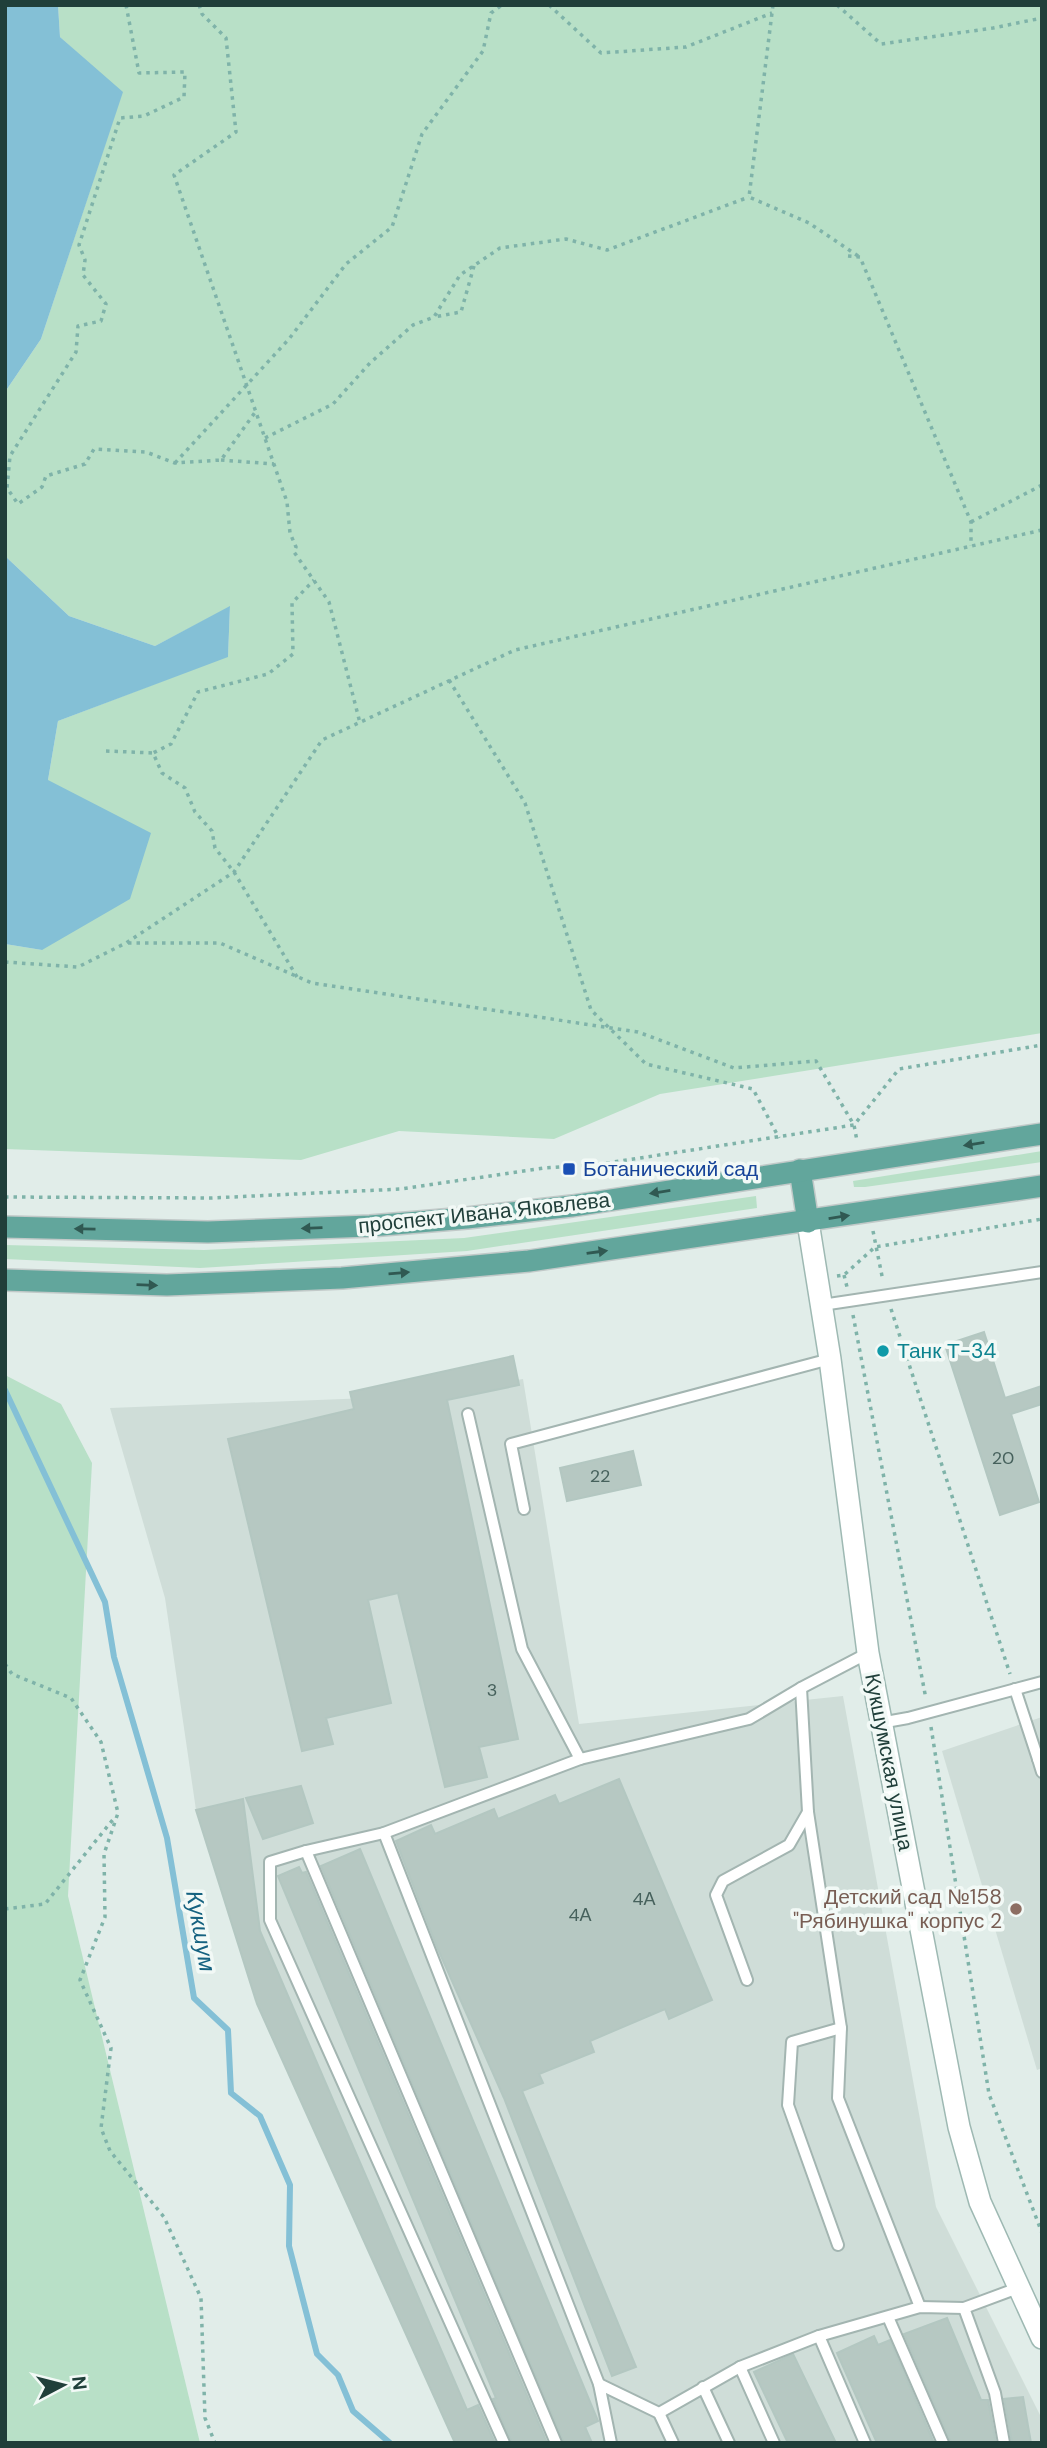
<svg xmlns="http://www.w3.org/2000/svg" width="1047" height="2448" font-family="'DM Sans',sans-serif">
<style>
.built{fill:#cfddd8}
.green{fill:#b8e0c7}
.water{fill:#84c0d6}
.lines{fill:none;stroke-linecap:round;stroke-linejoin:round}
.stream{stroke:#84c0d6;stroke-width:6}
.building{fill:#b6c8c2;stroke:#b3c7c1;stroke-width:2}
.lane-casing{stroke:#a3b5b1;stroke-width:14}
.secondary-casing{stroke:#9eb9b3;stroke-width:24}
.primary-casing{stroke:#c1c9c8;stroke-width:24}
.path{stroke:#7fb3a9;stroke-width:3.5;stroke-dasharray:3.5 5;stroke-linecap:butt}
.lane{stroke:#fff;stroke-width:10}
.secondary{stroke:#fff;stroke-width:21}
.primary{stroke:#62a69c;stroke-width:21}
.oneway{fill:#305952}
.transit-dot{fill:#1a4fb4;stroke:#f2f9f6;stroke-width:2.5}
.culture-dot{fill:#0f9aa8;stroke:#f2f9f6;stroke-width:2.5}
.education-dot{fill:#8d6e63;stroke:#f2f9f6;stroke-width:2.5}
.labels{text-anchor:middle;dominant-baseline:central;stroke-width:7;stroke-linejoin:round;paint-order:stroke}
.number-label{font-size:18px;fill:#46615c}
.transit-label{font-size:21px;fill:#164399;stroke:#f2f9f6;text-anchor:start}
.street-label{font-size:21px;fill:#203f3a;stroke:#f2f9f6}
.culture-label{font-size:21px;fill:#0d838f;stroke:#f2f9f6;text-anchor:start}
.education-label{font-size:21px;fill:#785e54;stroke:#f2f9f6;text-anchor:end}
.water-label{font-size:23px;font-style:italic;fill:#156280;stroke:#f2f9f6}
</style>
<rect width="100%" height="100%" fill="#e1ede9"/>
<g class="built">
<polygon points="523,1379 579,1724 843,1696 936,2207 1042,2419 1042,2443 455,2443 257,2004 196,1810 165,1598 110,1408 420,1396"/>
<polygon points="1042,1717 1042,2068 1037,2070 942,1751"/>
</g>
<g class="green">
<polygon points="58,5 1042,5 1042,1033 660,1094 554,1139 399,1131 301,1160 5,1149 5,944 42,950 48,780 58,721 228,656 230,607 155,646 69,616 5,556 5,392 41,339 122,93 60,37"/>
<polygon points="1042,1151 1042,1162 865,1187 854,1187 853,1181"/>
<polygon points="756,1196 757,1208 467,1251 200,1268 5,1259 5,1245 204,1250 464,1238"/>
<polygon points="5,1375 61,1404 92,1463 68,1896 200,2443 5,2443"/>
</g>
<g class="water">
<polygon points="5,5 58,5 60,37 123,92 41,339 5,392"/>
<polygon points="5,556 69,616 155,646 230,606 228,657 58,721 48,780 151,833 130,899 42,950 5,944"/>
</g>
<g class="lines">
<polyline class="stream" points="5,1390 105,1602 114,1657 167,1838 194,1998 228,2030 231,2093 260,2116 290,2185 289,2246 317,2354 338,2375 353,2411 390,2443"/>
</g>
<g class="building">
<polygon points="984,1332 1005,1398 1042,1386 1042,1404 1011,1414 1039,1502 1000,1515 945,1345"/>
<polygon points="513,1356 519,1385 447,1400 518,1739 479,1747 487,1777 445,1787 398,1593 368,1600 391,1703 326,1718 333,1744 302,1751 228,1439 354,1409 350,1392"/>
<polygon points="633,1451 641,1485 567,1501 560,1468"/>
<polygon points="619,1779 712,2000 669,2019 665,2009 590,2041 594,2052 539,2074 543,2083 522,2091 636,2367 612,2376 504,2098 437,1947 396,1841 431,1825 435,1834 494,1809 498,1819 555,1795 559,1804"/>
<polygon points="301,1786 313,1823 263,1839 246,1798"/>
<polygon points="243,1799 260,1931 467,2410 478,2405 495,2443 455,2443 257,2004 196,1810"/>
<polygon points="360,1849 598,2421 585,2427 592,2443 564,2443 321,1866"/>
<polygon points="299,1867 302,1873 306,1872 547,2443 512,2443 493,2399 496,2398 278,1876"/>
<polygon points="947,2318 981,2400 988,2400 996,2443 951,2443 904,2334"/>
<polygon points="874,2336 878,2345 890,2340 934,2443 877,2443 837,2353"/>
<polygon points="793,2354 836,2443 788,2443 754,2372"/>
<polygon points="1023,2397 1031,2443 1012,2443 1004,2399"/>
</g>
<g class="lines">
<defs>
<g id="lane">
<polyline points="822,1305 1042,1272"/>
<polyline points="468,1414 522,1649 580,1759"/>
<polyline points="524,1509 511,1444 830,1359"/>
<polyline points="801,1688 808,1812 841,2028 838,2098 920,2307"/>
<polyline points="1015,1689 1038,1759 1042,1758"/>
<polyline points="880,1723 908,1718 1042,1682"/>
<polyline points="1038,1759 1042,1772"/>
<polyline points="384,1833 599,2384"/>
<polyline points="306,1851 556,2443"/>
<polyline points="747,1980 716,1895 723,1881 789,1845 808,1812"/>
<polyline points="838,2245 788,2105 792,2042 841,2028"/>
<polyline points="964,2308 995,2393 1004,2443"/>
<polyline points="888,2317 943,2443"/>
<polyline points="819,2336 865,2443"/>
<polyline points="740,2367 774,2443"/>
<polyline points="703,2387 729,2443"/>
<polyline points="659,2413 673,2443"/>
<polyline points="504,2443 270,1920 270,1862 306,1851 384,1833 580,1759 749,1719 801,1688 868,1653"/>
<polyline points="611,2443 599,2384 659,2413 740,2367 819,2336 920,2307 964,2308 1018,2288"/>
</g>
<polyline id="secondary" points="808,1222 830,1359 868,1653 959,2127 980,2202 1042,2338"/>
<g id="primary">
<polyline points="800,1170 808,1222"/>
<polyline points="5,1227 208,1232 370,1226 467,1218 572,1206 1042,1134"/>
<polyline points="5,1280 167,1285 342,1278 529,1261 1042,1186"/>
</g>
</defs>
<use href="#lane" class="lane-casing"/>
<use href="#secondary" class="secondary-casing"/>
<use href="#primary" class="primary-casing"/>
<g class="path">
<polyline points="126,5 139,73 185,72 184,97 144,116 120,118 79,245 85,260 83,275 106,304 101,321 78,326 76,352 10,456 7,488 18,504 42,487 46,476 85,464 94,449 146,452 175,463 221,460 256,411"/>
<polyline points="199,5 202,14 226,38 236,132 174,175 287,502 290,533 296,547 294,552 329,602 360,723"/>
<polyline points="549,5 601,53 686,47 772,13"/>
<polyline points="773,5 749,197 809,223 858,256"/>
<polyline points="837,5 881,44 993,28 1042,18"/>
<polyline points="848,256 860,257 971,522 971,546"/>
<polyline points="474,266 461,312 434,317 460,275 500,248 566,239 607,250 749,197"/>
<polyline points="265,438 333,404 370,363 413,325 434,317"/>
<polyline points="221,460 274,464"/>
<polyline points="175,463 289,339 346,264 392,227 422,134 483,51 491,13 502,5"/>
<polyline points="971,522 1042,485"/>
<polyline points="449,680 525,803 591,1010 646,1064 753,1089 779,1138"/>
<polyline points="106,751 153,753"/>
<polyline points="128,943 220,943 312,983 638,1032 734,1068 816,1061 854,1125 857,1141"/>
<polyline points="5,962 78,967 126,943 234,872 322,740 515,650 1042,530"/>
<polyline points="297,977 234,872 215,848 212,831 195,812 185,788 162,773 153,753 171,744 198,692 268,674 293,654 292,603 314,580"/>
<polyline points="5,1197 211,1198 401,1189 544,1168 601,1164 854,1125 899,1069 1042,1045"/>
<polyline points="873,1231 883,1281"/>
<polyline points="844,1275 847,1287"/>
<polyline points="837,1276 844,1275 875,1247 1042,1219"/>
<polyline points="891,1309 1010,1674"/>
<polyline points="853,1315 926,1699"/>
<polyline points="5,1664 12,1674 71,1698 101,1742 118,1813 104,1854 105,1917 80,1980 111,2048 101,2128 110,2151 164,2217 201,2298 205,2418 215,2443"/>
<polyline points="931,1727 989,2094 1042,2233"/>
<polyline points="5,1909 45,1904 115,1817"/>
</g>
<use href="#lane" class="lane"/>
<use href="#secondary" class="secondary"/>
<use href="#primary" class="primary"/>
</g>
<defs><path id="oneway-solid" d="M-6-.8H1V-3.2L6.5 0L1 3.2V.8H-6Z" transform="scale(1.75)"/></defs>
<g class="oneway">
<use href="#oneway-solid" transform="translate(974 1144) rotate(171)"/>
<use href="#oneway-solid" transform="translate(660 1192) rotate(171)"/>
<use href="#oneway-solid" transform="translate(839 1217) rotate(-9)"/>
<use href="#oneway-solid" transform="translate(312 1228) rotate(178)"/>
<use href="#oneway-solid" transform="translate(85 1229) rotate(-179)"/>
<use href="#oneway-solid" transform="translate(597 1252) rotate(-8)"/>
<use href="#oneway-solid" transform="translate(399 1273) rotate(-5)"/>
<use href="#oneway-solid" transform="translate(147 1285) rotate(2)"/>
</g>
<rect class="transit-dot" x="562" y="1162" width="14" height="14" rx="3.5"/>
<circle class="culture-dot" cx="883" cy="1351" r="7"/>
<circle class="education-dot" cx="1016" cy="1909" r="7"/>
<g class="labels">
<g class="number-label">
<text x="1003" y="1458">20</text>
<text x="600" y="1476">22</text>
<text x="492" y="1690">3</text>
<text x="644" y="1899">4А</text>
<text x="580" y="1915">4А</text>
</g>
<g class="transit-label">
<text x="583" y="1169">Ботанический сад</text>
</g>
<g class="street-label">
<text transform="translate(484 1213) rotate(-6)">проспект Ивана Яковлева</text>
<text transform="translate(889 1762) rotate(79)">Кукшумская улица</text>
</g>
<g class="culture-label">
<text x="897" y="1351">Танк Т-34</text>
</g>
<g class="education-label">
<text x="1002" y="1897">Детский сад №158<tspan x="1002" dy="24">"Рябинушка" корпус 2</tspan></text>
</g>
<g class="water-label">
<text transform="translate(201 1931) rotate(80)">Кукшум</text>
</g>
</g>
<rect width="1047" height="2448" fill="none" stroke="#203f3a" stroke-width="14"/>
<g transform="translate(63 2385) rotate(83)" stroke="#f2f9f6" stroke-width="5" paint-order="stroke">
<path d="M0-5L12 26L0 18L-12 26Z" fill="#203f3a"/>
<text y="-10" font-size="19" font-weight="bold" text-anchor="middle" fill="#203f3a">N</text>
</g>
</svg>
